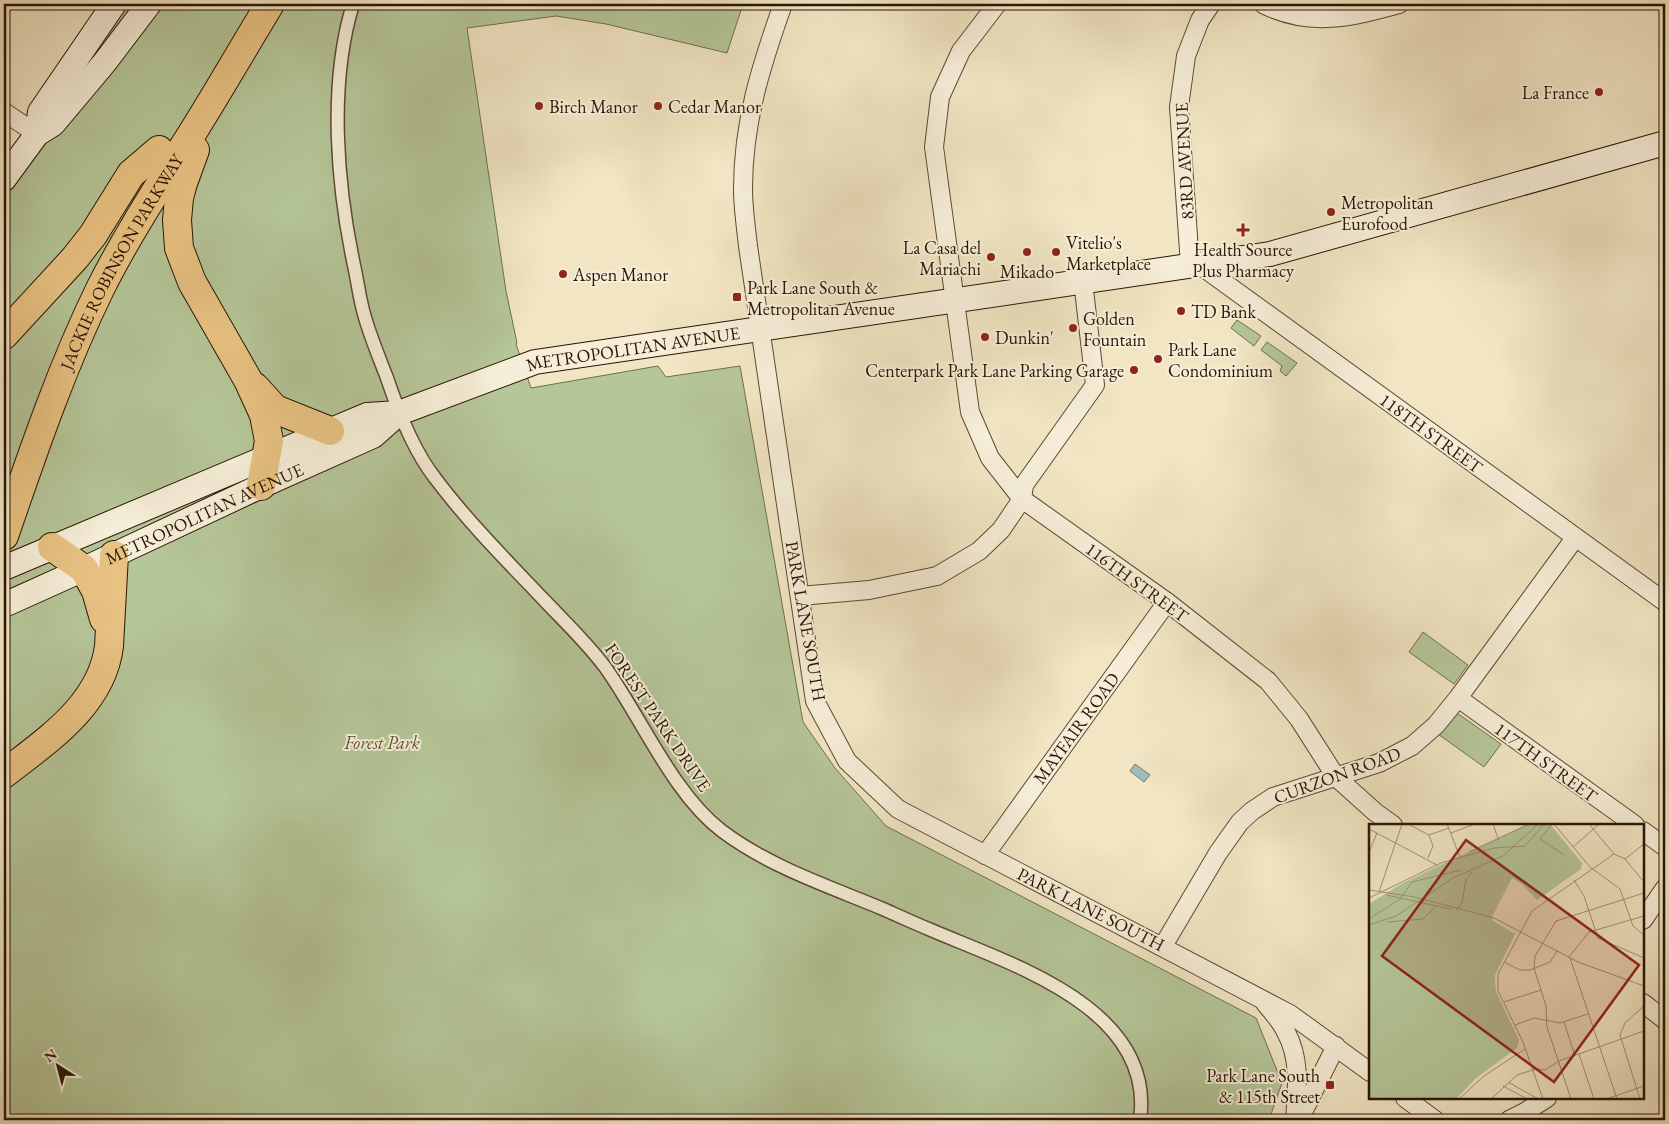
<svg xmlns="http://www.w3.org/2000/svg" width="1669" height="1124" font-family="'EB Garamond',serif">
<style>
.green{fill:#b5c698;stroke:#706e4e}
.water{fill:#9ebdbd;stroke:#707a73}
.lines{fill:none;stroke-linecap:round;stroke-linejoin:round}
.pedestrian-casing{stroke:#5c4933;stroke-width:15}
.minor-casing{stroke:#5c4933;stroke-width:20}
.secondary-casing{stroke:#2a1503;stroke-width:26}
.motorway-casing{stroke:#2a1503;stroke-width:30}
.pedestrian{stroke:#f6eed8;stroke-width:12}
.minor{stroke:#f6eed8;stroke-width:18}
.secondary{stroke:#f6eed8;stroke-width:24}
.motorway{stroke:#e8c282;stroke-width:28}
.poi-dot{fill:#8f2418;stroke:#f6eed8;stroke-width:2}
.labels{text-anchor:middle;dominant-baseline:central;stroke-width:4;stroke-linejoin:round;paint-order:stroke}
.poi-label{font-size:18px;fill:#2a1503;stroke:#f6eed8;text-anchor:start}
.street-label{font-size:18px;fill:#2a1503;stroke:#f6eed8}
.park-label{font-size:18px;font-style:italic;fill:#5b5337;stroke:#f6eed8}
.inset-road{fill:none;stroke:#a19276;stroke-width:1}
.view{fill:#8f2418;fill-opacity:0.15;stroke:#8f2418;stroke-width:2.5}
.inset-edge{fill:none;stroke:#2a1503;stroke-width:2.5}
</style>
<rect width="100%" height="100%" fill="#f1e5c3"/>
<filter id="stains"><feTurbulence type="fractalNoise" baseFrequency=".004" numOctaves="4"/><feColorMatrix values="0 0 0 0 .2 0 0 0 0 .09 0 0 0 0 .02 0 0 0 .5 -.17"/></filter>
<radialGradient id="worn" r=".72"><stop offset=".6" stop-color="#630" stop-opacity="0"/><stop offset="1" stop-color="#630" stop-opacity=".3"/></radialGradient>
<g class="green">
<polygon points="112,4 743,4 727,53 606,24 556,16 467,28 506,291 517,343 516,344 531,388 658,366 666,377 740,366 803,722 835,768 886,826 1256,1018 1282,1083 1269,1120 4,1120 4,200 59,106"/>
<polygon points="1237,320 1261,336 1254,346 1231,328"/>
<polygon points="1267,342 1297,363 1286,376 1280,371 1282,366 1261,350"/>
<polygon points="1423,632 1468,665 1454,684 1409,652"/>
<polygon points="1457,713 1501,744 1484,767 1438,734"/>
</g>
<polygon class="water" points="1135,764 1150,775 1144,782 1130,771"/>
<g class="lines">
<defs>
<path id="pedestrian" d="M353 4C328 86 337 187 355 270 358 285 360 300 364 314 370 336 379 357 387 378 398 411 413 450 435 478 468 522 507 561 545 601 565 622 587 643 605 667 641 717 673 794 722 831 770 867 828 886 883 909 899 916 914 923 931 930 1010 964 1156 1008 1140 1120"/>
<g id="minor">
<path d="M783 4C761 66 743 122 743 189 743 208 746 227 748 246L815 701 847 761 898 809 1290 1014 1370 1072"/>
<polyline points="997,4 961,51 940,97 934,147 970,412 990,458 1022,499 1167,602 1268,681 1299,719 1336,777 1375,812 1393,825"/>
<path d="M1263 4C1310 28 1351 17 1399 4"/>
<polyline points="4,112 37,134"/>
<polyline points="1197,263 1665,602"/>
<polyline points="1190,265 1179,107 1186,56 1200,20 1211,4"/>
<polyline points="800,596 869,590 937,576 979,551 1001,530 1022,499 1024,485 1095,385 1083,281"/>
<polyline points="1458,698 1635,825"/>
<polyline points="1643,831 1665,847"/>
<polyline points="985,855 1167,602"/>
<polyline points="1643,920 1665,888"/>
<polyline points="1163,946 1218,853 1240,822 1252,811 1273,797 1379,763 1412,746 1436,725 1458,698 1575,538"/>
<path d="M1265 1003C1272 1012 1281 1021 1286 1032 1301 1060 1297 1090 1295 1120"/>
<polyline points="1643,1003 1665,1020"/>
<polyline points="1405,1098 1435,1120"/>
<polyline points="1299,1120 1336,1046"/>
<polyline points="1509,1120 1525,1112 1547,1098"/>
</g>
<g id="secondary">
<polyline points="37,134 40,112 114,4"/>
<polyline points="4,179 37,134 53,124 105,62 149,4"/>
<path id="s1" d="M4 568 367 415 399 413 535 362 1270 254 1665 143"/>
<path id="s2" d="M4 605 84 569 261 486 373 436 399 413"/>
</g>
<g id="motorway">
<polyline points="195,150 183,183 179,198 177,220 179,248 192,282 248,380 264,415 269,441 261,486"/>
<polyline points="4,335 75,258 93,235 131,174 159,150"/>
<polyline points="255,387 275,409 330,431"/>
<path id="s3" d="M4 536C33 452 61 369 100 289 125 239 156 191 186 143 215 97 242 50 270 4"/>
<polyline points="52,547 84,569 96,591 104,619"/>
<path d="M4 774C46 741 102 705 109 646L114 555"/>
</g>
</defs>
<use href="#pedestrian" class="pedestrian-casing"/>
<use href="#minor" class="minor-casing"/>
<use href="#secondary" class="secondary-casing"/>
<use href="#motorway" class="motorway-casing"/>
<use href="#pedestrian" class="pedestrian"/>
<use href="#minor" class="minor"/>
<use href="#secondary" class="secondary"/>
<use href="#motorway" class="motorway"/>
</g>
<g class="poi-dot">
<circle cx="1599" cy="92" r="5"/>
<circle cx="539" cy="106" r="5"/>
<circle cx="658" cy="106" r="5"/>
<circle cx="1331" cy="212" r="5"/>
<path d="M1240.5 222.5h5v5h5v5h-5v5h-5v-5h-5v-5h5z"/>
<circle cx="1027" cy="252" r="5"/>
<circle cx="1056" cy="252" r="5"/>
<circle cx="991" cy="257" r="5"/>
<circle cx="563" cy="274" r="5"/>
<rect x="732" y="292" width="10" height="10" rx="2.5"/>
<circle cx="1181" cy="311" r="5"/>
<circle cx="1073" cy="328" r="5"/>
<circle cx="985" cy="337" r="5"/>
<circle cx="1158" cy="359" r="5"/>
<circle cx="1134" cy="370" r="5"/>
<rect x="1325" y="1080" width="10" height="10" rx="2.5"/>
</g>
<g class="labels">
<g class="poi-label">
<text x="1589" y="92" text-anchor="end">La France</text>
<text x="549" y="106">Birch Manor</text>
<text x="668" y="106">Cedar Manor</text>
<text x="1341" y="202">Metropolitan<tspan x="1341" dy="21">Eurofood</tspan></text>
<text x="1066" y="242">Vitelio's<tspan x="1066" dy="21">Marketplace</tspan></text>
<text x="981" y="247" text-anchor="end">La Casa del<tspan x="981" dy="21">Mariachi</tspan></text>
<text x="1243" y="249" text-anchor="middle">Health Source<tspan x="1243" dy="21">Plus Pharmacy</tspan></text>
<text x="1027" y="271" text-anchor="middle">Mikado</text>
<text x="573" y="274">Aspen Manor</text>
<text x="747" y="287">Park Lane South &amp;<tspan x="747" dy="21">Metropolitan Avenue</tspan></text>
<text x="1191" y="311">TD Bank</text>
<text x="1083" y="318">Golden<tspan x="1083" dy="21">Fountain</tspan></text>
<text x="995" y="337">Dunkin'</text>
<text x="1168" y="349">Park Lane<tspan x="1168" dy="21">Condominium</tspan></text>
<text x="1124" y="370" text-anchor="end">Centerpark Park Lane Parking Garage</text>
<text x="1320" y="1075" text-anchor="end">Park Lane South<tspan x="1320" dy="21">&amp; 115th Street</tspan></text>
</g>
<g class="street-label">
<text transform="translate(1184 161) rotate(-93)">83RD AVENUE</text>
<text stroke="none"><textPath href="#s3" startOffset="299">JACKIE ROBINSON PARKWAY</textPath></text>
<text stroke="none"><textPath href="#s1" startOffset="670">METROPOLITAN AVENUE</textPath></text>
<text transform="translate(1431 433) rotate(36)">118TH STREET</text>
<text stroke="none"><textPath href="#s2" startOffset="220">METROPOLITAN AVENUE</textPath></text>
<text transform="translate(1137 582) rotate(36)">116TH STREET</text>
<text transform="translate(806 621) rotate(80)">PARK LANE SOUTH</text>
<text transform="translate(658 717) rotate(56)">FOREST PARK DRIVE</text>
<text transform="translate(1076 728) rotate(-54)">MAYFAIR ROAD</text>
<text transform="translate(1546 762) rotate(36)">117TH STREET</text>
<text transform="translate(1337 775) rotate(-20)">CURZON ROAD</text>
<text transform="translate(1091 909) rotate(27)">PARK LANE SOUTH</text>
</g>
<g class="park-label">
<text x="382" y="742">Forest Park</text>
</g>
</g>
<g transform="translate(1369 824)">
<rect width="275" height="275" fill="#f1e5c3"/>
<path d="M158 0H181L213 39 212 45 168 76 153 60 143 54 124 91 123 96 146 110 126 151V158L127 168 150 216 148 224 107 254 87 275H0V80L32 60Z" fill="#b5c698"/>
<path class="inset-road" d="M39 0 60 11 64 22 59 34M78 0 91 33M124 0 130 17M183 0 171 15 195 31M185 0 221 43 251 65 264 102 275 111M220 0 245 30 256 35 275 58M0 5 68 41M82 9 106 0M60 11 80 4M204 23 230 0M0 28 8 9M100 28 161 0M256 35 275 20M205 56 215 72 229 114 275 134M0 66 46 73 125 94 209 138 275 162M10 68 33 0M17 71 82 85M0 74 72 39 125 24 156 22 175 0M87 86 93 79 97 55 103 48M0 95 31 75 43 58 92 46M18 98 54 95 67 82M0 101 27 92 84 54 134 32 169 0M200 133 220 108 275 92M201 134 248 275M135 138 151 146H161L181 138 188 127M135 178 172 166M195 198 206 232M146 201 165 194 191 199 219 190M210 230 225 275M139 258 169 275M134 262 158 275M90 275 115 252 156 225M122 275 148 251 167 245 176 246 190 237 275 207M174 275 154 218 129 167V150L163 87 245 30M202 275 178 203 177 182 165 144 166 132 187 97 275 69M237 275 275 262M271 275 251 211 256 199 275 182"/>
<path class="view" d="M97 16 270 141 185 258 13 132Z"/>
<rect width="275" height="275" class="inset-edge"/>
</g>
<rect width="1669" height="1124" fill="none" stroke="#f1e5c3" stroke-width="20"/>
<rect x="5" y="5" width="1659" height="1114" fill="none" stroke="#2a1503" stroke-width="2.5"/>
<rect x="10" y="10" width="1649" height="1104" fill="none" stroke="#2a1503"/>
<g transform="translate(58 1066) rotate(324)" stroke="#f6eed8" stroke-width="4" paint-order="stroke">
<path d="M0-4L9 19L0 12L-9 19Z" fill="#2a1503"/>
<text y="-8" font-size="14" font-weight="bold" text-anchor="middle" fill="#2a1503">N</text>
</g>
<rect width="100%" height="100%" filter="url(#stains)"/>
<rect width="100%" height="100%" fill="url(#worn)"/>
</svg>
